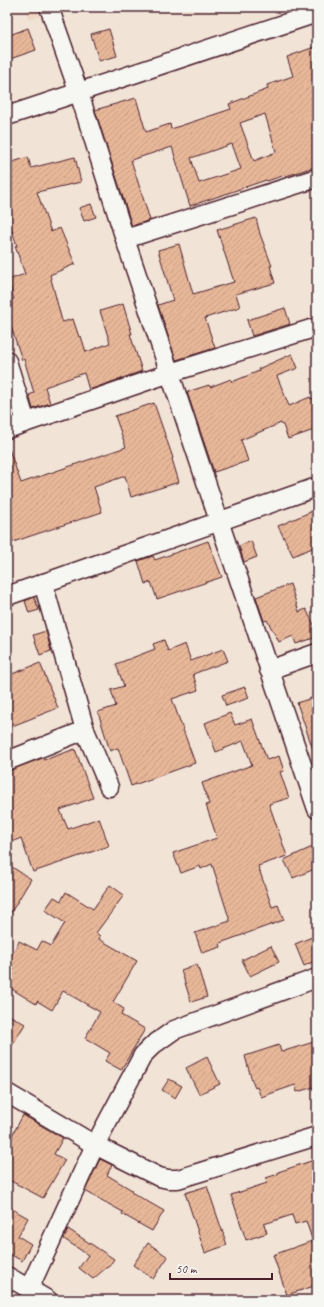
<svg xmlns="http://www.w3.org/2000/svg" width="324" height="1307" font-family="Caveat,sans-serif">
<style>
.built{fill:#efd6c4}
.building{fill:url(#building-hatch);stroke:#4a1f2b;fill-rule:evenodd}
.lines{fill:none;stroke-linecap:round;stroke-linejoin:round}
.minor-casing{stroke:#4a1f2b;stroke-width:21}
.minor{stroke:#f6f6f2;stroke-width:18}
</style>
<defs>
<pattern id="building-hatch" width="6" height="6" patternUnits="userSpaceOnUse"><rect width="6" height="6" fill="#e8b799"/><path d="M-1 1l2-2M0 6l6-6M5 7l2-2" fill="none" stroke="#c89d84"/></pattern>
</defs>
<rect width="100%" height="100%" fill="#f2e3d7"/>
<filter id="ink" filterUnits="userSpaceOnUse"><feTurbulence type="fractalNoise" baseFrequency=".025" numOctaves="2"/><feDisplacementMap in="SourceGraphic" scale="8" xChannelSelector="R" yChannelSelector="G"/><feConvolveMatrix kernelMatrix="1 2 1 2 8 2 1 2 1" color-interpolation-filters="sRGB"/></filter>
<g filter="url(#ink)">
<polygon class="built" points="24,7 56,7 57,10 29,20"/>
<g class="building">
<polygon points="28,28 36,50 7,60 7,36"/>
<polygon points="109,29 117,56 99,61 91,34"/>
<path d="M317 46V166L286 176 285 175 267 181 266 180 190 206 172 147 131 160 150 220 132 226 95 110 136 98 146 132 170 124 171 129 231 109 229 104 268 89 267 85 293 76 287 57ZM265 114 276 152 254 161 240 123ZM232 144 241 169 199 183 191 158Z"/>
<polygon points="28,157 31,168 75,157 81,182 37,192 51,232 60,228 75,264 50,275 62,321 63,322 73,319 79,337 81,336 86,352 110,343 100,311 123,304 132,334 130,334 142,371 89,390 84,373 45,387 50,403 33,409 29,395 34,393 24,359 22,360 7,314 7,301 14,299 8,280 25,274 15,246 17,246 7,215 7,182 11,181 7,164"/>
<polygon points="91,204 96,217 84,221 79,208"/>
<polygon points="256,218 260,234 272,266 270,266 275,283 236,294 240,307 205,318 215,348 176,360 158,305 173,300 158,250 179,244 193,294 234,282 217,230"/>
<polygon points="285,308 290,324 252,336 247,320"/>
<polygon points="292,354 298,368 277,376 289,406 310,397 311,399 317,397 317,429 288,439 283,425 282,425 281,423 241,440 248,461 214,472 187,392 209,385 210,387 231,379 232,382 259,371 258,369"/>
<polygon points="154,403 173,458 172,459 179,482 131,497 125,476 94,487 102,512 7,544 7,449 9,449 21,483 126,447 115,416"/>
<polygon points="317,509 317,546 293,556 278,526"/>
<polygon points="208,541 222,577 157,599 151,582 145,584 138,561 153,556 155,560"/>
<polygon points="251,541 257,557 244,562 239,546"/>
<polygon points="290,584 299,612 306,609 317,631 317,637 296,644 293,636 279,642 267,620 264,621 256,597"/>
<polygon points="34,597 39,610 29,613 25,601"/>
<polygon points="46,631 51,651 40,655 33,635"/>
<polygon points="164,640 168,651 185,644 191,661 223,649 228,661 193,674 198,690 172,699 195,763 131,786 118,748 110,751 98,712 116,706 111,690 124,686 116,664 155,649 153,644"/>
<polygon points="40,663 58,708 7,728 7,676"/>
<polygon points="245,687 249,698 226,706 222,695"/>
<polygon points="317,696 317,754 315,755 297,703"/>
<polygon points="230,713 235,725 252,719 267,760 279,756 284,771 280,772 289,798 269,804 287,856 258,866 272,907 278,905 284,920 220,943 221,947 202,953 195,933 230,921 212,864 201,869 200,866 181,873 173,853 217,838 206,805 209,804 202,783 252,765 243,741 216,752 205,723"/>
<polygon points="75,749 93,798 60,810 68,829 99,818 109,846 33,872 21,838 7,844 7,771 43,758 44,760"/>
<polygon points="312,847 317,859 317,868 293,878 284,860"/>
<polygon points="7,864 31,879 7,919"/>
<polygon points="110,885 124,895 96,933 100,936 99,939 137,961 113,1002 124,1009 121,1015 145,1029 121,1070 105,1061 110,1053 85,1038 100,1012 63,991 52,1010 37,1001 36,1004 7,986 7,964 19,941 37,950 42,941 51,946 65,923 45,910 54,897 61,901 66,892 93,909"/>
<polygon points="317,935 317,960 304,966 295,944"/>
<polygon points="271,946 279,962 250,976 242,960"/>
<polygon points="197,964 207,997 191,1002 181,970"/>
<polygon points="7,1014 25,1024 7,1054"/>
<polygon points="317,1041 317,1086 297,1092 295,1085 261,1097 257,1087 255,1088 252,1081 245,1056 279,1045 281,1052"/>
<polygon points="207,1057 220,1084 199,1094 186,1068"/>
<polygon points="169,1079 182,1086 175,1098 162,1090"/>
<polygon points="23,1115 63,1138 54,1154 65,1160 43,1198 7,1179 7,1145"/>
<polygon points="100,1159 112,1165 107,1175 132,1190 131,1192 164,1211 152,1231 122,1214 123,1212 85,1191"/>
<polygon points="317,1159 317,1247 315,1248 306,1221 295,1224 292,1215 264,1224 267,1233 246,1240 231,1195 267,1183 266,1178 278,1174 278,1172"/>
<polygon points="207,1186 227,1245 205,1253 185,1193"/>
<polygon points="7,1206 28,1218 18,1236 31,1244 22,1261 8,1253 7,1255"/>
<polygon points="68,1229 114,1259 108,1268 107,1267 93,1279 79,1268 88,1255 64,1239"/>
<polygon points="312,1241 317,1258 317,1285 287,1295 273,1255"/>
<polygon points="148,1243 168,1257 153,1279 133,1265"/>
</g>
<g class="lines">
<defs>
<g id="minor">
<polyline points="49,7 79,93 125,239 219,521 317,809"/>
<polyline points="7,116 317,13"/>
<polyline points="125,239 317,178"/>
<polyline points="7,361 26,422"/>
<polyline points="7,429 170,373 317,327"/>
<polyline points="43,583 85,730 109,787"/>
<polyline points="7,596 317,487"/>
<polyline points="269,670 317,653"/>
<polyline points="7,761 85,730"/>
<polyline points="7,1093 95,1145 159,1177 168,1179 178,1179 317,1136"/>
<polyline points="7,1276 48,1300"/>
<polyline points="29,1289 95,1145 143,1055 153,1045 174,1030 317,978"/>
</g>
</defs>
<use href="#minor" class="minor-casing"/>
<use href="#minor" class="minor"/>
</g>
</g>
<rect width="324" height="1307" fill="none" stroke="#f6f6f2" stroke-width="24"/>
<rect x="12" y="12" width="300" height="1283" fill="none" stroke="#4a1f2b" stroke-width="1.5" filter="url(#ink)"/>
<path d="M170 1273v6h102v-6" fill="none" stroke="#4a1f2b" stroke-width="2"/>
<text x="176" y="1273" font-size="12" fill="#4a1f2b" stroke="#f6f6f2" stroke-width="3" paint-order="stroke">50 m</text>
</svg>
